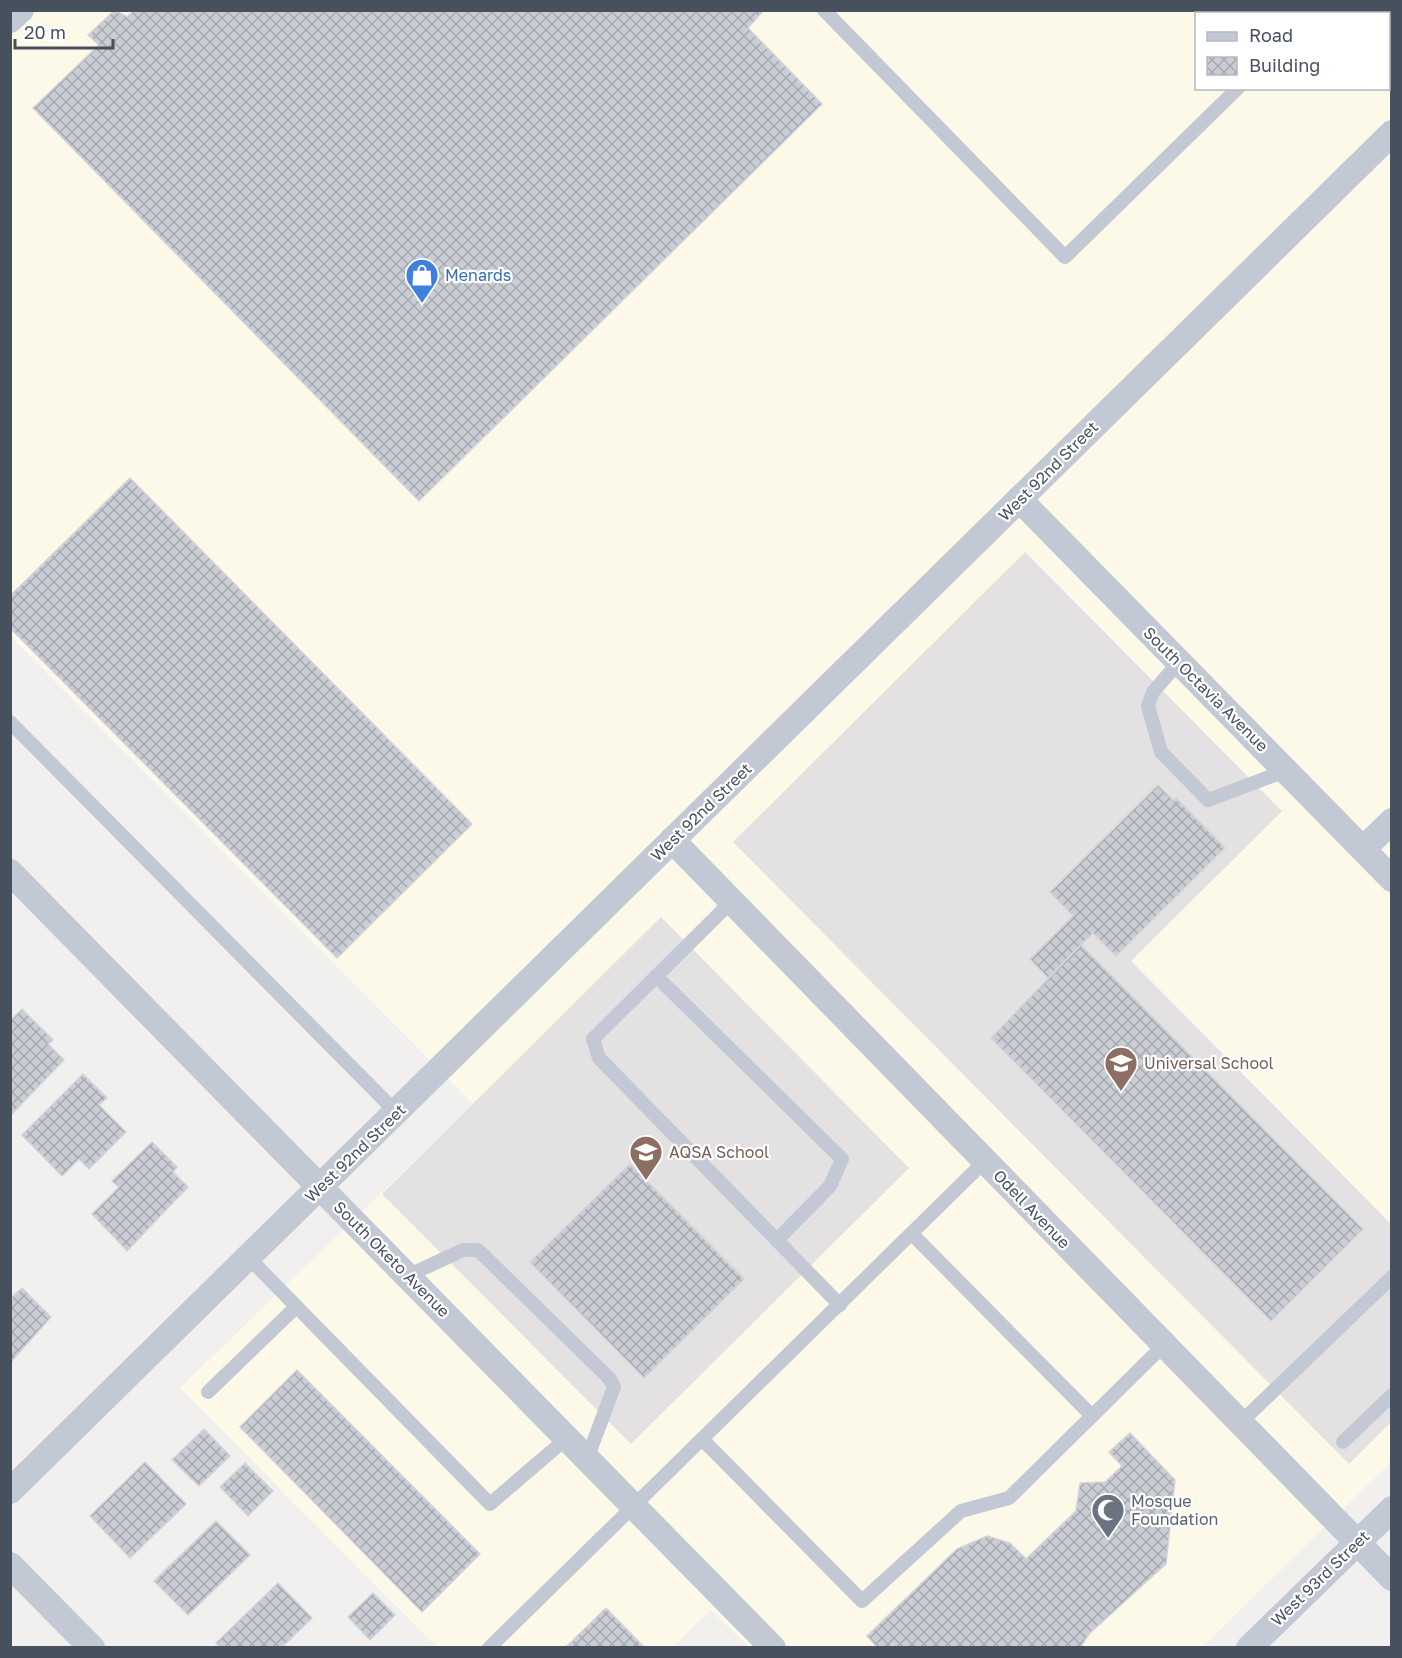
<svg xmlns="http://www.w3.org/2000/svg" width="1402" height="1658" font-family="'Golos Text',sans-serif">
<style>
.commercial{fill:#fdf9e9;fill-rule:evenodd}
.education{fill:#e3e1e1}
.building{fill:url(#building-cross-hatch);stroke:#d3d4db;stroke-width:1.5}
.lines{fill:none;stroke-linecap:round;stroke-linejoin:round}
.service{stroke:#c2c9d5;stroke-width:14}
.minor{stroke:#c2c9d5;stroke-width:26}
.labels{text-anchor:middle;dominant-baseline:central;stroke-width:4.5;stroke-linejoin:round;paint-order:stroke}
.shop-label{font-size:16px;fill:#366cbe;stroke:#fff;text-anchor:start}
.street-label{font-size:16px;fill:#47505d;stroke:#fff}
.education-label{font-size:16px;fill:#785e54;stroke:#fff;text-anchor:start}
.worship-label{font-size:16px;fill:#5b616d;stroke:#fff;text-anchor:start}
</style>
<defs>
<pattern id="building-cross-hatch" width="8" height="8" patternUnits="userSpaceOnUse" patternTransform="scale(1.5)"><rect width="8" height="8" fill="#cbcdd5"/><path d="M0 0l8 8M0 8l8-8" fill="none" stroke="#a7a9b0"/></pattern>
</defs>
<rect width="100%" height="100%" fill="#f2f0ef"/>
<path class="commercial" d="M10 11H1391V1462L1202 1647H749L711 1610 673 1647H437L180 1388 473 1104 11 637ZM1196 14H1388V88H1196Z"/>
<g class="education">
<polygon points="1025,552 1282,811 1131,961 1391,1224 1391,1422 1349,1464 733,842"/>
<polygon points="661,917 909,1168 631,1444 382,1194"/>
</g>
<g class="building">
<polygon points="115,10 127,17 134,10 764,10 748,28 822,104 419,501 33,108 99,45 88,35"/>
<polygon points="130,478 472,824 337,958 10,628 10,596"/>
<polygon points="1158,785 1174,801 1176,798 1225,848 1116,956 1093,933 1048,978 1030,959 1073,916 1050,892"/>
<polygon points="1081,945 1363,1229 1271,1321 991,1038"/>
<polygon points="22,1009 53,1040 48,1044 64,1060 10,1116 10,1021"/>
<polygon points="83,1074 107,1098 99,1105 126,1132 89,1169 79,1159 62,1176 22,1135"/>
<polygon points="152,1142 177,1167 173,1172 188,1187 127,1251 92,1214 119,1187 112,1181"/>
<polygon points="630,1164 744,1279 644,1378 530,1262"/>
<polygon points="22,1288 51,1317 10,1363 10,1299"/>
<polygon points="297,1370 480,1554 422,1612 240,1427"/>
<polygon points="204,1429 230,1456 199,1486 172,1460"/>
<polygon points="1130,1433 1175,1480 1166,1564 1089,1634 1080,1648 895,1648 892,1644 889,1648 878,1648 867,1636 957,1549 987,1536 1010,1543 1026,1559 1076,1511 1080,1483 1105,1482 1122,1466 1109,1452"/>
<polygon points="145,1462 186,1504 130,1558 90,1516"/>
<polygon points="245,1463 273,1491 248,1516 220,1487"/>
<polygon points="216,1521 250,1555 188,1615 154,1581"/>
<polygon points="278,1583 312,1618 281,1648 220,1648 216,1643"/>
<polygon points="373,1593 395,1615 370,1640 348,1617"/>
<polygon points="606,1608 645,1648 565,1648"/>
</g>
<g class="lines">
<g class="service">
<polyline points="824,10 1065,257 1238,88"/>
<polyline points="1316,14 1319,10"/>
<polyline points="1388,81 1392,84"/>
<polyline points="1178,663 1153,692 1148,706 1161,752 1208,800 1288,770"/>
<polyline points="10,722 396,1112"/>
<polyline points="732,901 593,1039 599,1058 840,1305"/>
<polyline points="656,976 842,1159 830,1186 777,1240"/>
<polyline points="912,1234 1092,1416"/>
<polyline points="248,1257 490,1504 567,1438"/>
<polyline points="409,1275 463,1250 478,1250 609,1378 614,1387 587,1459"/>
<polyline points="208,1392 296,1307"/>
<polyline points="1240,1423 1392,1277"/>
<polyline points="703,1440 862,1601 961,1511 1009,1498 1164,1345"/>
<polyline points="1343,1442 1392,1395"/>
<polyline points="489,1648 985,1161"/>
</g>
<g class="minor">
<polyline points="10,20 21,10"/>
<path d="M1019 499C1143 627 1268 752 1392 879"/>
<polyline points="672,840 1392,1578"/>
<polyline points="1363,849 1392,821"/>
<polyline points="10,872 773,1648"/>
<polyline points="10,1491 1392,133"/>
<polyline points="10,1565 92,1648"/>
<polyline points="1249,1648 1392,1509"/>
</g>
</g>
<defs>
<symbol id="shop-pin" viewBox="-11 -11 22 30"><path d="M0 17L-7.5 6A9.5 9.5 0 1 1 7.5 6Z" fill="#3f7fe0" stroke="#fff"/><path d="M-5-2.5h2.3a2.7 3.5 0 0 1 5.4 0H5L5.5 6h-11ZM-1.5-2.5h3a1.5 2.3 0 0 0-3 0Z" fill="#fff"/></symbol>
<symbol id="school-pin" viewBox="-11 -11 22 30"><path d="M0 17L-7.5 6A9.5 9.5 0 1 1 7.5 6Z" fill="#8d6e63" stroke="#fff"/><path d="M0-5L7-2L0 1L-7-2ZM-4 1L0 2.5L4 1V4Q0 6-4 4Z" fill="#fff"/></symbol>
<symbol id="mosque-pin" viewBox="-11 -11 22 30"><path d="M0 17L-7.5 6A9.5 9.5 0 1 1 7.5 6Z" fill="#6b7280" stroke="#fff"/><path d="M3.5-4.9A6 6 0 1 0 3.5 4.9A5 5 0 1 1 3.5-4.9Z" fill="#fff"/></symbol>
</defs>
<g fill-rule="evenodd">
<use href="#shop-pin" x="403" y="256" width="38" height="52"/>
<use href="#school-pin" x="1102" y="1044" width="38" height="52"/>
<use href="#school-pin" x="627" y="1133" width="38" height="52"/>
<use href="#mosque-pin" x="1089" y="1491" width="38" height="52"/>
</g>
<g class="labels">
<g class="shop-label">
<text x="445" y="275">Menards</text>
</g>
<g class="street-label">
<text transform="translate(1048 471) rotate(-45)">West 92nd Street</text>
<text transform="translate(1206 689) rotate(45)">South Octavia Avenue</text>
<text transform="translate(701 812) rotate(-44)">West 92nd Street</text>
<text transform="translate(355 1153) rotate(-44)">West 92nd Street</text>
<text transform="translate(1032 1209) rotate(46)">Odell Avenue</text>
<text transform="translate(392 1259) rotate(45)">South Oketo Avenue</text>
<text transform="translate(1320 1578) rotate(-44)">West 93rd Street</text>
</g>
<g class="education-label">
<text x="1144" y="1063">Universal School</text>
<text x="669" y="1152">AQSA School</text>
</g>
<g class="worship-label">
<text x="1131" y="1501">Mosque<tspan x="1131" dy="18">Foundation</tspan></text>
</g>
</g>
<rect width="1402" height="1658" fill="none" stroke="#47505d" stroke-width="24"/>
<rect x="1195" y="12" width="195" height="78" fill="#ffffff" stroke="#b5b9be" stroke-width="1.5"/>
<rect x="1207" y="32" width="30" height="9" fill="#c2c9d5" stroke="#b5b9be" stroke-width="1.5"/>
<text x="1249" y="42" font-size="18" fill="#47505d">Road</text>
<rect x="1207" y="57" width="30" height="18" fill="url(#building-cross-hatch)" stroke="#b5b9be" stroke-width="1.5"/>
<text x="1249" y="72" font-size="18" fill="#47505d">Building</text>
<path d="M15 39v9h98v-9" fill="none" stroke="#47505d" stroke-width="3"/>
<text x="24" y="39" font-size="18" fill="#47505d" stroke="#ffffff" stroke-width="4.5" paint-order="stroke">20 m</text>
</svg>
